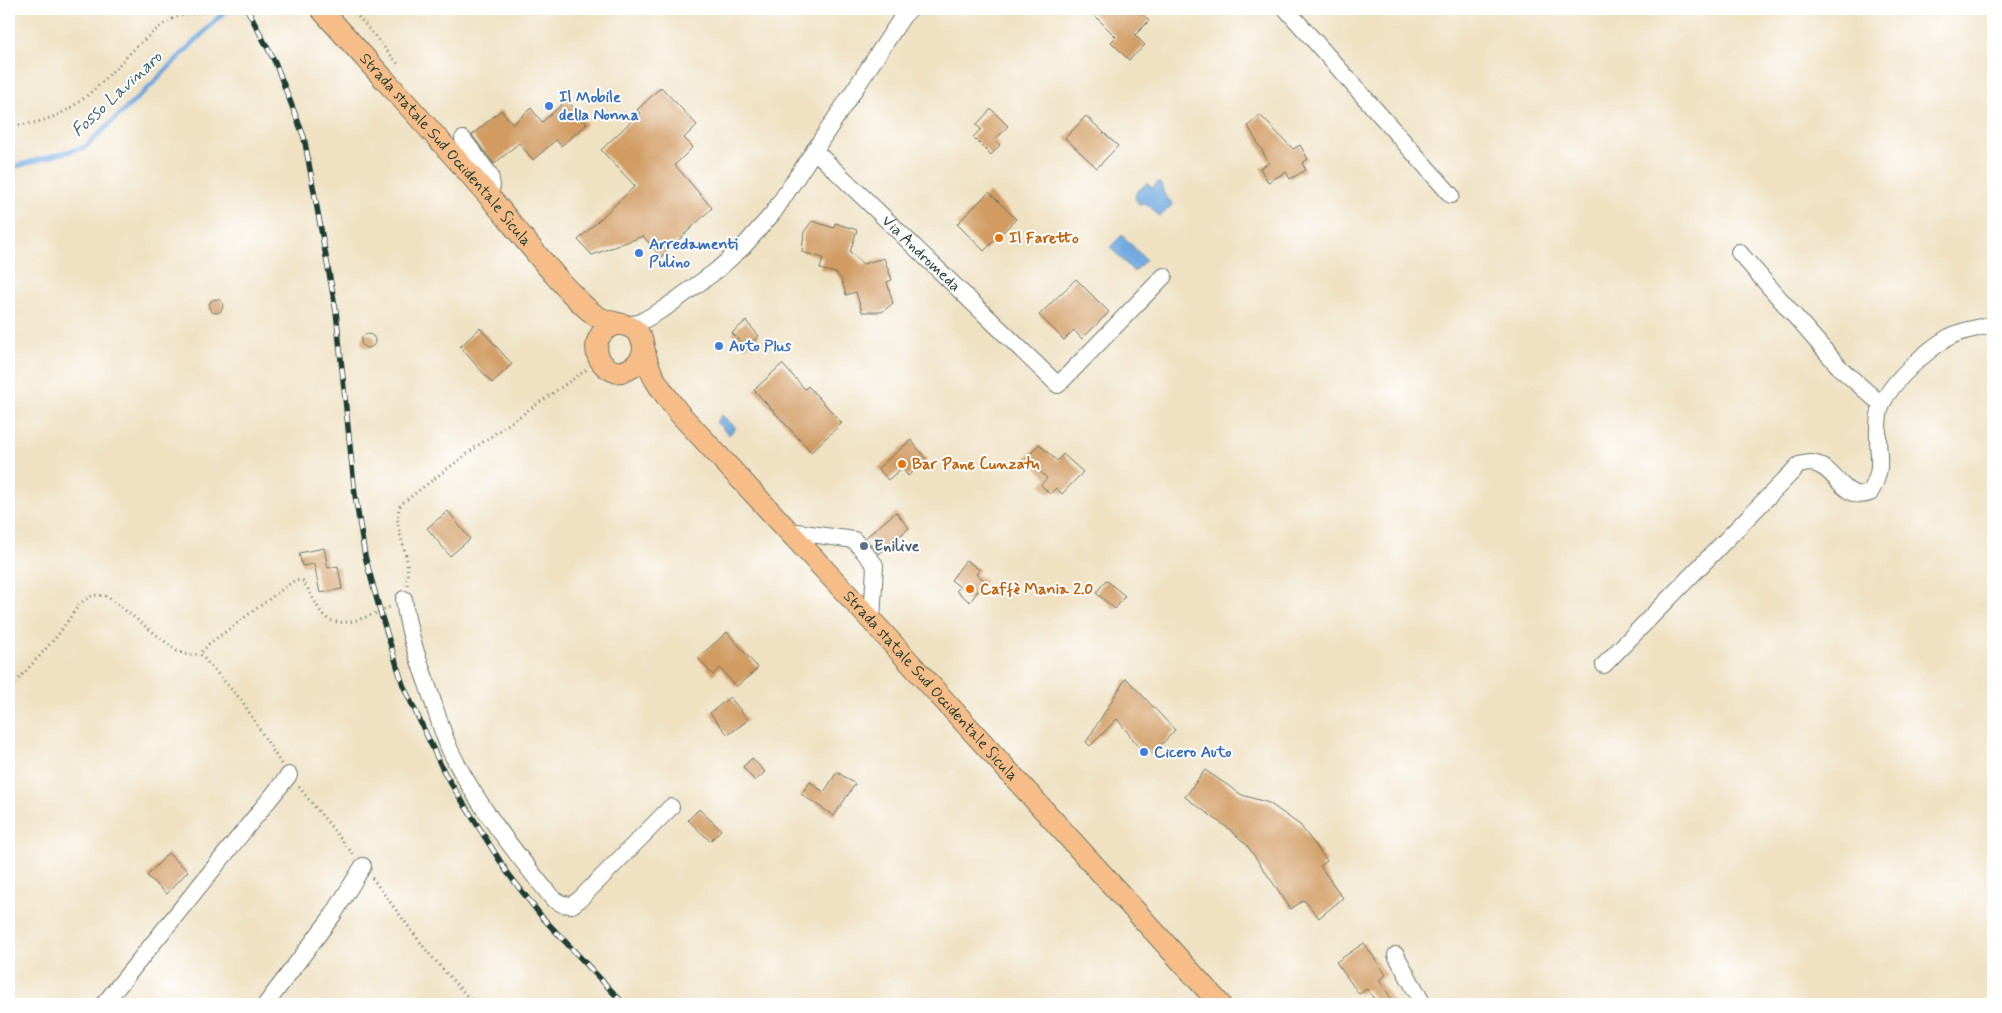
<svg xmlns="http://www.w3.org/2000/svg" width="2002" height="1013" font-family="Mynerve,sans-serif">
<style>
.water{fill:#70a9df;stroke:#48738a}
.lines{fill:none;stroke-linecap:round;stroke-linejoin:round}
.stream{stroke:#70a9df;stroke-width:5}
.building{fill:#d19b62}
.minor-casing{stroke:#687666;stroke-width:18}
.major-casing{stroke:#687666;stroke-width:23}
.path{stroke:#687666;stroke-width:3;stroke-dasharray:1 4;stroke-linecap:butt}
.minor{stroke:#fff;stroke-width:16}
.major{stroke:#f7bd88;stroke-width:21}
.rail-casing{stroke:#1f3d34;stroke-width:5.5}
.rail{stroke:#fff;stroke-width:4;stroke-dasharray:11;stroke-linecap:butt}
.shop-dot{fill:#3f7fe0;stroke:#fff;stroke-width:2}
.food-dot{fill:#e8710a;stroke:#fff;stroke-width:2}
.service-dot{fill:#5c6f8a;stroke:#fff;stroke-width:2}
.labels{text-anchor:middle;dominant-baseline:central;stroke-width:4;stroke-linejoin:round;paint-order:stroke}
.shop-label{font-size:16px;font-weight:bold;fill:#366cbe;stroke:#fff;text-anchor:start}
.street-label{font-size:16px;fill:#1f3d34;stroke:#fff}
.food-label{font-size:16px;font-weight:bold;fill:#c56008;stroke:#fff;text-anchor:start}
.service-label{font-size:16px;font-weight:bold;fill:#4e5e75;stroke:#fff;text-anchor:start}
.water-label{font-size:18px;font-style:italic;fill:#3b6370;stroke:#fff}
</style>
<rect width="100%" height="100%" fill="#fff"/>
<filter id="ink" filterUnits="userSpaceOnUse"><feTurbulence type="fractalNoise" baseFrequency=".02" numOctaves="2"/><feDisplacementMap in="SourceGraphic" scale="10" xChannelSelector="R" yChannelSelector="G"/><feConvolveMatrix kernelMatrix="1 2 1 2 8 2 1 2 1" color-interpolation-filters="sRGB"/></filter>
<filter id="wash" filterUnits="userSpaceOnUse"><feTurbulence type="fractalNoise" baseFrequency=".0096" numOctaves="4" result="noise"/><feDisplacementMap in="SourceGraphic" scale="20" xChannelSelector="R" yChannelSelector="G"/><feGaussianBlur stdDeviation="1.12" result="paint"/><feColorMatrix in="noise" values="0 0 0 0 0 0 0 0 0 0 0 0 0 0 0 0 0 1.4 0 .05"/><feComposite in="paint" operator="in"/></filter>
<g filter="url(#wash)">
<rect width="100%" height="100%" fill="#efe1c2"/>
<g class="water">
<polygon points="1158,182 1161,184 1164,194 1173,204 1160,217 1147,204 1139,205 1135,197 1136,193 1147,183 1152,188"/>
<polygon points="1122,235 1146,260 1134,272 1110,247"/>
<polygon points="722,415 736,428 729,435 716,422"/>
</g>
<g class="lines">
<polyline class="stream" points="9,168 85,147 147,89 227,9"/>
</g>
<g id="blocks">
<g class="building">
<polygon points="1088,9 1138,9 1149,21 1135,35 1145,45 1129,60 1111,42 1116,37"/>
<polygon points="661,87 697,125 684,138 693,147 675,165 712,208 661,257 643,236 592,255 578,240 635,186 601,150 640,113 637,110"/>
<polygon points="567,100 587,124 561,146 556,140 533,160 519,143 494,164 472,135 501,110 513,124 531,108 542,122"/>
<polygon points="991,109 1008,126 995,140 1000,145 991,155 973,137 981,129 976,125"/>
<polygon points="1260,115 1293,149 1300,145 1308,159 1302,163 1306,170 1290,179 1286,172 1268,182 1260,168 1269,163 1248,126"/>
<polygon points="1086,116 1118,146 1097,168 1065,138"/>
<polygon points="989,192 1016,219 984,251 957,224"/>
<polygon points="812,221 834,228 835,223 857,230 850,252 863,264 884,258 892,280 887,282 893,303 882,312 862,312 856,292 846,295 841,279 836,273 820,269 823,258 802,252 804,232"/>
<polygon points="1076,279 1109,312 1082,339 1074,330 1064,340 1039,315"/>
<circle cx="216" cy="306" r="7"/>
<polygon points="746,321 759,336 746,348 732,333"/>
<polygon points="480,328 512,364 492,383 460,347"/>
<circle cx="368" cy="341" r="7"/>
<polygon points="782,364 805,389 808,386 842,423 811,452 754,390"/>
<polygon points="911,440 927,460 908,476 902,468 888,480 878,468"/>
<polygon points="1039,444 1057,461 1063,454 1083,472 1062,494 1056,488 1050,494 1041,485 1047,478 1026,458"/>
<polygon points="448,511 470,539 450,556 427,528"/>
<polygon points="896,512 909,528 879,554 865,538"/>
<polygon points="324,548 328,568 338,566 342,589 320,593 314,564 302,566 299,553"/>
<polygon points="966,560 980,570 976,574 985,581 970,602 956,591 960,587 951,580"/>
<polygon points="1106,580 1125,596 1115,609 1096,593"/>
<polygon points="727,632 758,668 736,687 720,668 713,675 698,658"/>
<polygon points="1126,678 1175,730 1153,754 1148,750 1144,753 1117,719 1090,746 1086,742"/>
<polygon points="730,697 748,720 728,735 710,713"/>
<polygon points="752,758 765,772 755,781 743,767"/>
<polygon points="1205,770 1242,795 1269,803 1300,825 1327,861 1320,866 1343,898 1319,918 1304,900 1291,909 1246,844 1229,829 1185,797"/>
<polygon points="837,772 855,784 834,816 801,794 810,782 824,792"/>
<polygon points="699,809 721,830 710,841 688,820"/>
<polygon points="168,853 188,871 167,894 147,876"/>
<polygon points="1364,943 1386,975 1379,980 1395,1004 1378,1004 1367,989 1359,994 1336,962"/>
</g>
</g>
</g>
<g filter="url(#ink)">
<use href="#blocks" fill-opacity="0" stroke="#687666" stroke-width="1"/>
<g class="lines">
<defs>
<g id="minor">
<polyline points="1286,9 1451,195"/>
<polyline points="463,139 490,175 492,186 487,194"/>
<path id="s1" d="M814 150 1058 385 1164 276"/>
<polyline points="1739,252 1841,369 1882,405"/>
<polyline points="626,325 639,323 665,308 716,271 743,247 773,213 903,16 910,9"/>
<polyline points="789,531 854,540 875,565 872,621"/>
<path d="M404 599C407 628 417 656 427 684 435 706 441 731 451 752 478 807 515 852 553 899L562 904 572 905 580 899 671 807"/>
<path d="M1604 665 1799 465C1803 464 1807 463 1811 463 1836 465 1842 503 1870 493 1885 466 1877 458 1878 430 1878 423 1879 411 1882 404 1893 380 1927 350 1949 337 1962 330 1980 328 1993 324"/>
<polyline points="1396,955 1423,1004"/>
<polyline points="104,1004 289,775"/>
<polyline points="266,1004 333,915 363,866"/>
</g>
<g id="major">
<path id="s2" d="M321 9C376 71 433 132 488 195 515 227 540 260 569 291 578 300 588 312 600 318 614 325 632 322 640 336 651 355 634 372 616 372 588 363 591 327 621 324"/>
<path id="s3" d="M644 349C649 376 662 391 679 413L872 621 1220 1004"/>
</g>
</defs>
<use href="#minor" class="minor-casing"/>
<use href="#major" class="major-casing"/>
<g class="path">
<polyline points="352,9 399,65"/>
<path d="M9 125C86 126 111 59 167 22 181 12 201 15 218 9"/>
<path d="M407 585C407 577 408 569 407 561 404 541 392 523 401 504L480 444 586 370"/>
<polyline points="9,690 58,635 80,603 93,595 107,596 177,651 188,655 200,654"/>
<path d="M281 764 242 701 200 654 209 644 295 580 303 581C310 591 314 602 321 612 336 634 371 615 390 607"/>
<polyline points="299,787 353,854"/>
<polyline points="372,878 426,950 474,1004"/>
</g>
<use href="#minor" class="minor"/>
<use href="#major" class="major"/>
<defs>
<polyline id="rail" points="247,9 275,62 304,137 336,311 355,495 365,556 380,611 403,685 445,774 507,872 542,917 624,1004"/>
</defs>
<use href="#rail" class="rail-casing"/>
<use href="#rail" class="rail"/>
</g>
</g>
<g class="shop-dot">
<circle cx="549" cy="106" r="5"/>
<circle cx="639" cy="253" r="5"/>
<circle cx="719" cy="346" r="5"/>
<circle cx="1144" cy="752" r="5"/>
</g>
<g class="food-dot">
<circle cx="999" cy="238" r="5"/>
<circle cx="902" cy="464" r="5"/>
<circle cx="970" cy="589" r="5"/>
</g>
<circle class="service-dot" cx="864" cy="546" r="5"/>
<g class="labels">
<g class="shop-label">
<text x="559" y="97">Il Mobile<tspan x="559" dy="18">della Nonna</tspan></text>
<text x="649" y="244">Arredamenti<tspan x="649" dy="18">Pulino</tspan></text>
<text x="729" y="346">Auto Plus</text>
<text x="1154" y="752">Cicero Auto</text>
</g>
<g class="street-label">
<text stroke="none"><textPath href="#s2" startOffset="188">Strada statale Sud Occidentale Sicula</textPath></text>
<text stroke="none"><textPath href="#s1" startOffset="149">Via Andromeda</textPath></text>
<text stroke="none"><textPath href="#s3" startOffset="445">Strada statale Sud Occidentale Sicula</textPath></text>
</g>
<g class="food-label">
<text x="1009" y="238">Il Faretto</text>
<text x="912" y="464">Bar Pane Cunzatu</text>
<text x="980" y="589">Caffè Mania 2.0</text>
</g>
<g class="service-label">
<text x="874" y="546">Enilive</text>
</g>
<g class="water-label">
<text transform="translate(117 94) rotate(-43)">Fosso Lavinaro</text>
</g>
</g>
<rect width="2002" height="1013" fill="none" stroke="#fff" stroke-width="30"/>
</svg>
